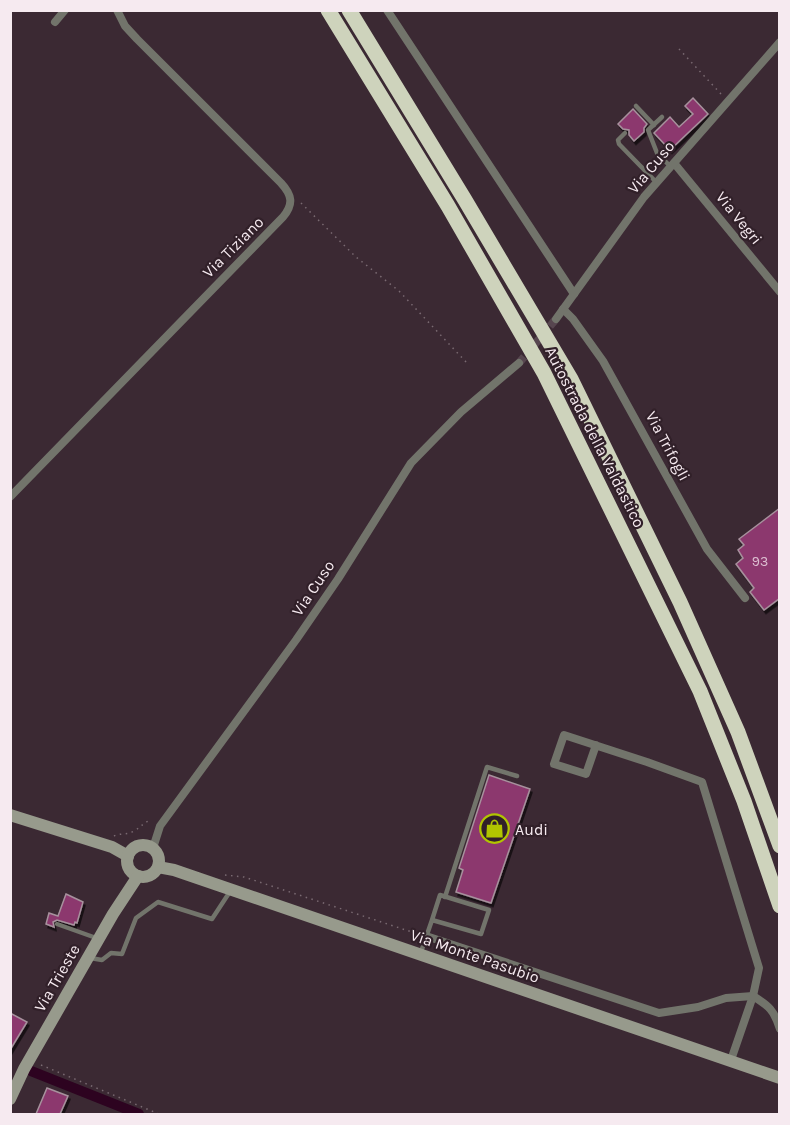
<svg xmlns="http://www.w3.org/2000/svg" width="790" height="1125" font-family="Karla,sans-serif">
<style>
.lines{fill:none;stroke-linecap:round;stroke-linejoin:round}
.canal{stroke:#2d0320;stroke-width:10}
.building{fill:#8c396e;stroke:#a7919d;stroke-width:1.5;filter:url(#shadow)}
.street-tunnel{stroke:#57464f;stroke-width:8;stroke-dasharray:8 4;stroke-linecap:butt}
.path{stroke:#7a6a72;stroke-width:1.5;stroke-dasharray:1.5 4.5;stroke-linecap:butt}
.lane{stroke:#72746b;stroke-width:4.5}
.street{stroke:#72746b;stroke-width:8}
.secondary{stroke:#979a8c;stroke-width:12}
.highway{stroke:#ced3bc;stroke-width:15}
.labels{text-anchor:middle;dominant-baseline:central;stroke-width:4.5;stroke-linejoin:round;paint-order:stroke}
.number-label{font-size:14px;fill:#dcbed0}
.street-label{font-size:16px;fill:#f6eaf0;stroke:#312029}
.poi-label{font-size:16px;fill:#f6eaf0;stroke:#312029;text-anchor:start}
</style>
<defs>
<filter id="shadow"><feDropShadow dx="2" dy="3.5" stdDeviation="0" flood-color="#0009"/></filter>
</defs>
<rect width="100%" height="100%" fill="#3b2933"/>
<g class="lines">
<polyline class="canal" points="31,1071 139,1114"/>
</g>
<g class="building">
<polygon points="693,98 708,114 670,150 654,133 670,117 679,127 693,114 685,106"/>
<polygon points="633,109 647,124 644,128 644,132 634,141 629,135 629,130 623,129 618,124"/>
<polygon points="780,508 780,598 764,610 750,592 754,588 736,564 743,558 738,550 744,545 739,539"/>
<polygon points="489,775 530,789 491,903 456,892 463,870 459,868"/>
<polygon points="66,894 83,902 77,923 75,922 74,925 57,920 53,922 54,927 46,924 49,913 58,916"/>
<polygon points="10,1013 27,1022 10,1050"/>
<polygon points="47,1088 68,1096 60,1114 36,1114"/>
</g>
<g class="lines">
<polyline class="street-tunnel" points="519,363 556,319"/>
<g class="path">
<polyline points="679,49 721,94"/>
<polyline points="301,203 356,257 399,291 467,363"/>
<path d="M114 836C120 833 128 835 134 831 141 827 145 821 152 820"/>
<polyline points="225,875 244,877 418,934"/>
<polyline points="41,1065 159,1114"/>
</g>
<g class="lane">
<polyline points="636,106 654,125"/>
<polyline points="662,117 648,130 657,153 671,167"/>
<polyline points="625,133 618,140 619,144 657,183"/>
<polyline points="445,897 487,767 517,776"/>
<polyline points="57,924 99,939"/>
<polyline points="421,952 432,920 481,934 489,910 440,895 432,920"/>
<polyline points="90,958 102,960 111,953 122,954 136,918 158,902 212,919 231,890"/>
</g>
<g class="street">
<polyline points="387,10 574,294"/>
<polyline points="55,22 65,10"/>
<polyline points="674,163 780,292"/>
<polyline points="563,309 573,319 603,361 707,549 745,598"/>
<polyline points="556,319 644,197 780,42"/>
<path d="M10 497 283 217C294 204 292 195 281 183L137 39 125 26 117 10"/>
<polyline points="596,745 586,774 554,764 564,735 647,762 702,782 759,968 753,996 731,1060"/>
<polyline points="153,848 160,826 296,640 338,579 411,463 461,412 519,363"/>
<polyline points="426,936 659,1013 698,1007 726,998 753,996"/>
<path d="M753 996C769 1006 774 1010 780 1029"/>
</g>
<g class="secondary">
<polyline points="10,815 112,847 128,856"/>
<circle cx="143" cy="861" r="16"/>
<polyline points="158,867 174,870 780,1078"/>
<polyline points="10,1099 24,1069 113,914 138,876"/>
</g>
<g class="highway">
<polyline points="328,10 448,206 544,373 700,691 744,801 780,906"/>
<polyline points="349,10 465,200 571,379 680,602 738,732 780,846"/>
</g>
</g>
<defs>
<symbol id="shop-ring" viewBox="-11 -11 22 22"><circle r="9.5" fill="#312029" stroke="#b1c500" stroke-width="1.5"/><path d="M-5-2.5h2.3a2.7 3.5 0 0 1 5.4 0H5L5.5 6h-11ZM-1.5-2.5h3a1.5 2.3 0 0 0-3 0Z" fill="#b1c500"/></symbol>
</defs>
<g fill-rule="evenodd">
<use href="#shop-ring" x="478" y="812" width="33" height="33"/>
</g>
<g class="labels">
<g class="number-label">
<text x="760" y="561">93</text>
</g>
<g class="street-label">
<text transform="translate(651 167) rotate(-50)">Via Cuso</text>
<text transform="translate(739 218) rotate(51)">Via Vegri</text>
<text transform="translate(233 247) rotate(-45)">Via Tiziano</text>
<text transform="translate(595 437) rotate(63)">Autostrada della Valdastico</text>
<text transform="translate(668 446) rotate(62)">Via Trifogli</text>
<text transform="translate(313 588) rotate(-56)">Via Cuso</text>
<text transform="translate(475 956) rotate(19)">Via Monte Pasubio</text>
<text transform="translate(57 978) rotate(-60)">Via Trieste</text>
</g>
<g class="poi-label">
<text x="515" y="829">Audi</text>
</g>
</g>
<rect width="790" height="1125" fill="none" stroke="#f6eaf0" stroke-width="24"/>
</svg>
